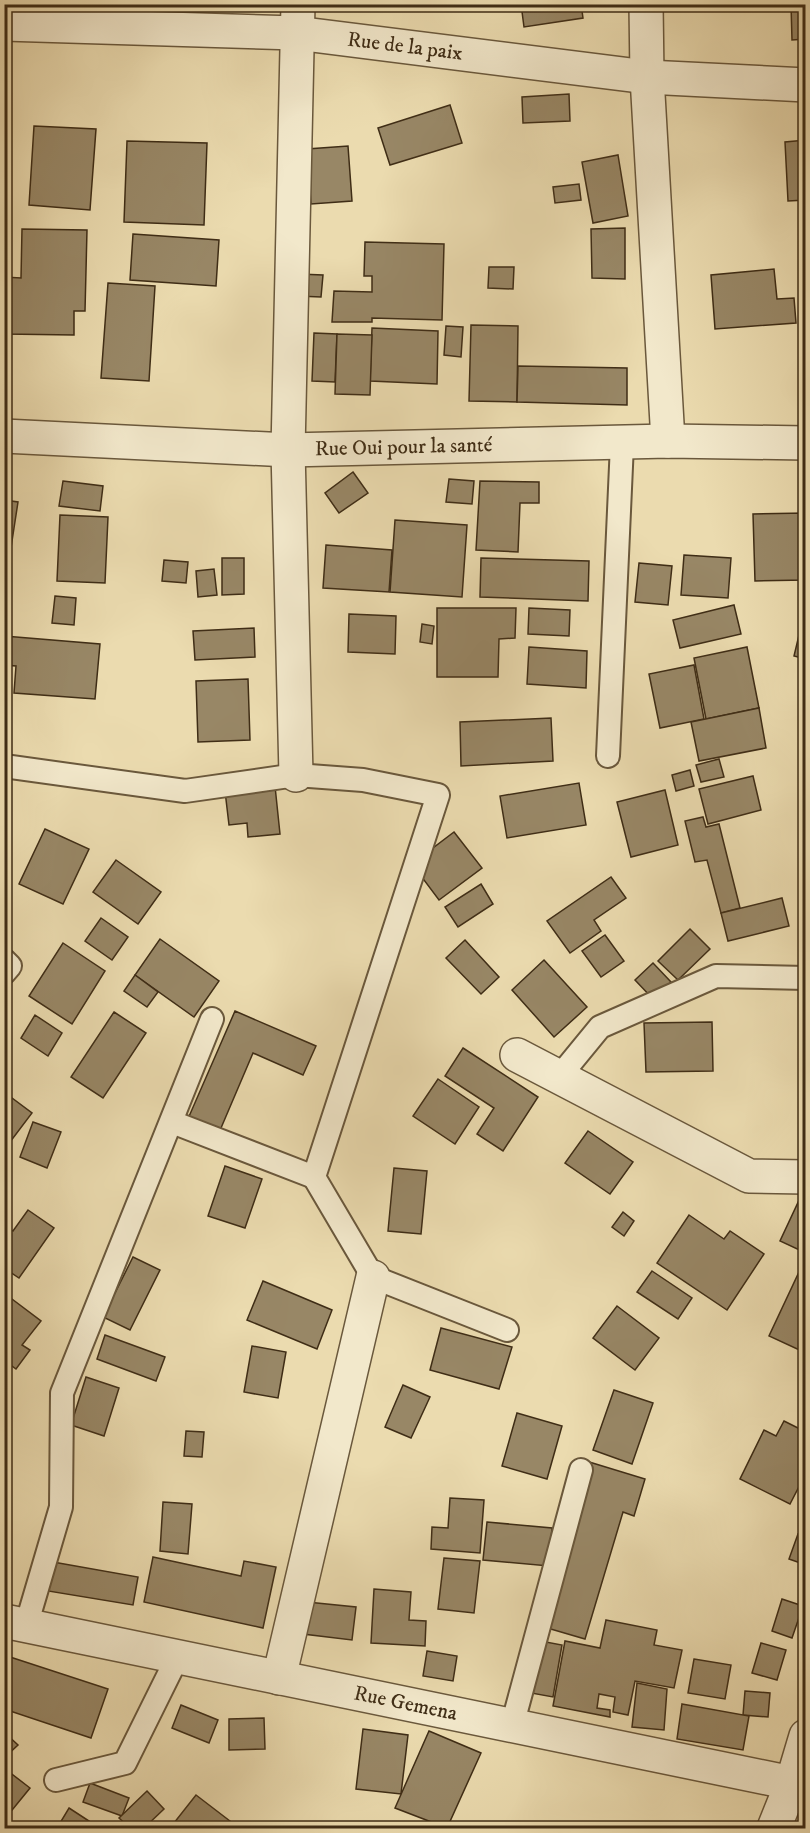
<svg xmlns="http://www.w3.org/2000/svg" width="810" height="1833" font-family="'IM FELL DW Pica',serif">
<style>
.building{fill:#988766;stroke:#3f2d16;stroke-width:1.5}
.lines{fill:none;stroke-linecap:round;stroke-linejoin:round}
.lane-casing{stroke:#6a583c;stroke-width:26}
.street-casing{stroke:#6a583c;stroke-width:36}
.lane{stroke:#f2e8cb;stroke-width:22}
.street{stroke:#f2e8cb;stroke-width:33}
.labels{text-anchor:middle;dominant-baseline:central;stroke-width:4.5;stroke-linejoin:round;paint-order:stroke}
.street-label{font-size:21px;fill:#3f2d16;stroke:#f2e8cb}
</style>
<rect width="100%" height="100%" fill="#ebdbaf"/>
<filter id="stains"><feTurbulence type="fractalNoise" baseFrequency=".00333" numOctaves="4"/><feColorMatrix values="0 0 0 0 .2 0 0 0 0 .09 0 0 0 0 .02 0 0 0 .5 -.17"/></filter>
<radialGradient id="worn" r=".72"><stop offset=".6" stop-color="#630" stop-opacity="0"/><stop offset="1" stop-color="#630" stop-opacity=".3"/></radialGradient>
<g class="building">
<polygon points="521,4 581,4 583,18 524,27"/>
<polygon points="791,4 806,4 806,39 792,40"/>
<polygon points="569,94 570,121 523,123 522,97"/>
<polygon points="450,105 462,143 390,165 378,128"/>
<polygon points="34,126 96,129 90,210 29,205"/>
<polygon points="806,140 806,200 788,201 785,142"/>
<polygon points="127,141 207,143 204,225 124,222"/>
<polygon points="348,146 352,201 311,204 307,149"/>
<polygon points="618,155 628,216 593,223 582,162"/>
<polygon points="579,184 581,200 555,203 553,187"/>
<polygon points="625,228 625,279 592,278 591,229"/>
<polygon points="22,229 87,230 85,311 74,311 74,335 4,334 4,277 21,278"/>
<polygon points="133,234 219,240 216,286 130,280"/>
<polygon points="365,242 444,244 442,320 372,318 372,322 332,322 334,291 372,292 372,276 364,276"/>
<polygon points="489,267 514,267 513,289 488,288"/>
<polygon points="774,269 777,299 794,298 796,323 715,329 711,275"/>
<polygon points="298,274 323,275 321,297 297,296"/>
<polygon points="108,283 155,286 149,381 101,378"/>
<polygon points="471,325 518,326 517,402 469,401"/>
<polygon points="446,326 463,327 461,357 444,355"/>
<polygon points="372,328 438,331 437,384 370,381"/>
<polygon points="314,333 337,334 335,382 312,381"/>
<polygon points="337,334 372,335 370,395 335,394"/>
<polygon points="518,366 627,368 627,405 517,402"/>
<polygon points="353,472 368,493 339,513 325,493"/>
<polygon points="449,479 474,481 472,504 446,502"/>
<polygon points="63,481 103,486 100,511 59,506"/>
<polygon points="480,481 539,482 539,503 520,503 518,552 476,550"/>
<polygon points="4,500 18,502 10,554 4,554"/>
<polygon points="806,513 806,580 755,581 753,514"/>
<polygon points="60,515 108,517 105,583 57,581"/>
<polygon points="395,520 467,525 462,597 390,592"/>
<polygon points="326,545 392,550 389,592 323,588"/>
<polygon points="684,555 731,558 728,598 681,595"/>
<polygon points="222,558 244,558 244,594 222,595"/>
<polygon points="481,558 589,561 588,601 480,597"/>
<polygon points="164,560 188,562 186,583 162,581"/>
<polygon points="639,563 672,566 668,605 635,602"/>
<polygon points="214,569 217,595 198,597 196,571"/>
<polygon points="55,596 76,598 74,625 52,623"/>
<polygon points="734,605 741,634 680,648 673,620"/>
<polygon points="437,608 516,608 515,638 499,639 498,677 437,677"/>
<polygon points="529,608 570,610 569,636 528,634"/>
<polygon points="349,614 396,616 395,654 348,652"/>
<polygon points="804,614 806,615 806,659 794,656"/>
<polygon points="422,624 434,626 432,644 420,642"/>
<polygon points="254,628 255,657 195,660 193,631"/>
<polygon points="4,636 100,644 95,699 14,693 16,666 4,665"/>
<polygon points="529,647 587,651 586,688 527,684"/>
<polygon points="747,647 759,708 706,719 694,658"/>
<polygon points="694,665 704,719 660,728 649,674"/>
<polygon points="248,679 250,740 198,742 196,681"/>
<polygon points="759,708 766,748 699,761 691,722"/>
<polygon points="551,718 553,761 461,766 460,722"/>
<polygon points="719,759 724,777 701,782 696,765"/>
<polygon points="690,770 694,786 676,791 672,775"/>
<polygon points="753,776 761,810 708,824 699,789"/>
<polygon points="579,783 586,825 507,838 500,796"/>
<polygon points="806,784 806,829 799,785"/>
<polygon points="275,786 280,834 248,837 247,823 229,825 225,791"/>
<polygon points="665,790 678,845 631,857 617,802"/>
<polygon points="703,817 706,827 719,824 740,908 721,913 707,860 695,862 685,821"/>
<polygon points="45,829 89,849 63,904 19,884"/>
<polygon points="454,832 482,868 439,900 412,864"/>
<polygon points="116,860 161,892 138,924 93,892"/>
<polygon points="611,877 626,898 594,920 601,931 570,953 547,921"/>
<polygon points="481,884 493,904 458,927 445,907"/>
<polygon points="782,898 789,926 728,941 721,913"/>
<polygon points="101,918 128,937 112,960 85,941"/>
<polygon points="690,929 710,949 678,980 658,961"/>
<polygon points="605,935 624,961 601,977 582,951"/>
<polygon points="160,939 219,981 194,1017 135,975"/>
<polygon points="465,940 499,977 481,994 446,958"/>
<polygon points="63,943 105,971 72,1024 29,996"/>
<polygon points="544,960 587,1007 554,1037 512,990"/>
<polygon points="653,963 671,982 653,999 635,980"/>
<polygon points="135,975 158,992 147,1007 124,991"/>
<polygon points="235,1011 316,1046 303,1075 253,1053 218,1135 187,1121"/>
<polygon points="114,1012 146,1033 103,1098 71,1077"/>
<polygon points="35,1015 62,1033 48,1056 21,1038"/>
<polygon points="712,1022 713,1071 646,1072 644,1023"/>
<polygon points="463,1048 538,1097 503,1151 477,1134 494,1108 445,1076"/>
<polygon points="438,1079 479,1107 455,1144 413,1116"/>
<polygon points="4,1092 32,1113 4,1150"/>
<polygon points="33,1122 61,1132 47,1168 20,1157"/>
<polygon points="588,1131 633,1162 610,1194 565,1163"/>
<polygon points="225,1166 262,1179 245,1228 208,1216"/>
<polygon points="394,1168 427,1171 421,1234 388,1231"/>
<polygon points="802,1194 806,1195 806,1253 780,1241"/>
<polygon points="28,1210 54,1228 19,1278 4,1268 4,1225 13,1231"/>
<polygon points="623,1212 634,1221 624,1236 612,1227"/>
<polygon points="689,1215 724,1239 730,1231 764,1254 727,1310 657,1263"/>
<polygon points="133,1257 160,1270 130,1330 103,1317"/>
<polygon points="806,1257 806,1353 769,1336"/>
<polygon points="652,1271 692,1298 678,1319 637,1292"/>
<polygon points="263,1281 332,1310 317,1349 247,1320"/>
<polygon points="4,1293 41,1321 22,1345 30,1350 16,1369 4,1360"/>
<polygon points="617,1306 659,1338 635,1370 593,1338"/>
<polygon points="441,1328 512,1347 499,1389 430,1370"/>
<polygon points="105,1335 165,1357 156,1381 97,1359"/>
<polygon points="252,1346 286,1352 278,1398 244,1392"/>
<polygon points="86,1377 119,1388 104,1436 71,1425"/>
<polygon points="403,1385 430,1397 411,1438 385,1427"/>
<polygon points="614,1390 653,1403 632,1464 593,1450"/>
<polygon points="517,1413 562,1426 547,1479 502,1466"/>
<polygon points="784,1421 806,1432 806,1473 790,1504 740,1479 764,1430 776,1436"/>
<polygon points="186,1431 204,1432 202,1457 184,1456"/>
<polygon points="586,1461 645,1479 634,1516 623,1512 585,1639 537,1625"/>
<polygon points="450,1498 484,1500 480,1553 431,1549 432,1527 448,1528"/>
<polygon points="163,1502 192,1504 188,1554 160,1551"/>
<polygon points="487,1522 552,1528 549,1566 483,1560"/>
<polygon points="798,1534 806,1537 806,1565 789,1559"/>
<polygon points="153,1557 241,1576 244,1561 276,1567 263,1628 144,1602"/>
<polygon points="444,1558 480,1561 474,1613 438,1609"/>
<polygon points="53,1562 138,1577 133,1605 48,1591"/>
<polygon points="374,1589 411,1592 409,1620 426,1621 425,1646 371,1643"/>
<polygon points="782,1599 803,1606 792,1638 772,1631"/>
<polygon points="307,1602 356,1607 352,1640 303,1634"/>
<polygon points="606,1620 657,1630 654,1645 682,1650 674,1688 635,1681 628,1715 613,1712 615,1697 599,1694 597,1708 610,1710 610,1717 553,1706 565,1641 600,1648"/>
<polygon points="530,1639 562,1645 553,1697 520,1691"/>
<polygon points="761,1643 786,1650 777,1680 752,1673"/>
<polygon points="427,1651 457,1656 453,1681 423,1676"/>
<polygon points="4,1655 108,1689 91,1738 4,1709"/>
<polygon points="694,1659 731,1665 725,1699 688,1693"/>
<polygon points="637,1683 667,1689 664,1730 632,1727"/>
<polygon points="745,1691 770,1693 768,1717 743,1715"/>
<polygon points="682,1704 749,1716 743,1750 677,1739"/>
<polygon points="181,1705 218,1720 209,1743 172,1728"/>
<polygon points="264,1718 265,1749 229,1750 229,1719"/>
<polygon points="363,1729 408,1735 401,1794 356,1789"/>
<polygon points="429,1731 481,1753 447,1828 395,1808"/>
<polygon points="4,1732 18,1745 4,1758"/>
<polygon points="4,1768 30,1788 4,1820"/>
<polygon points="90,1783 129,1798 122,1816 83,1802"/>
<polygon points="147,1791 164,1809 144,1828 130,1828 119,1818"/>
<polygon points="196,1795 239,1828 170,1828"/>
<polygon points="69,1808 89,1821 84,1828 57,1828"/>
</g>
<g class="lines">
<defs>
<g id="lane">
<polyline points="608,756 622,444"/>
<polyline points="4,766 185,791 296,775 363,780 438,795 314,1177 373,1277 507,1330"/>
<polyline points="4,960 10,966 4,973"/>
<polyline points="559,1077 600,1027 716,976 806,978"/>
<polyline points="172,1122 314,1177"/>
<polyline points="26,1626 61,1507 62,1393 212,1019"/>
<polyline points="512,1726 581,1470"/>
<polyline points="56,1780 125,1763 177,1658"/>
</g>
<g id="street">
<polyline points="646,4 647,77 668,441"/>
<path id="s1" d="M4 24 296 33 647 77 806 85"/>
<path id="s2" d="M4 436 288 450 668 441 806 443"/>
<polyline points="296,775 288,450 298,4"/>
<polyline points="517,1055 749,1176 806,1177"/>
<path id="s3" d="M4 1621 806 1786"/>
<polyline points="279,1678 373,1277"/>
<polyline points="774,1828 792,1783 806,1736"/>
</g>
</defs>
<use href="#lane" class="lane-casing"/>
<use href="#street" class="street-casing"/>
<use href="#lane" class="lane"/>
<use href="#street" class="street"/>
</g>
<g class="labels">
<g class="street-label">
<text stroke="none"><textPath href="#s1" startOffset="402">Rue de la paix</textPath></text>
<text stroke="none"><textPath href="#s2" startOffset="400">Rue Oui pour la santé</textPath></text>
<text stroke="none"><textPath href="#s3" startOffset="410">Rue Gemena</textPath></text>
</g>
</g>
<rect width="810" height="1833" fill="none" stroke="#ebdbaf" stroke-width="24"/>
<rect x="6" y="6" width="798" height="1821" fill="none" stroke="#3f2d16" stroke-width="3"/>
<rect x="12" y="12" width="786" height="1809" fill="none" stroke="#3f2d16" stroke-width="1.5"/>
<rect width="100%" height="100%" filter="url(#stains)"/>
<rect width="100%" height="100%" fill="url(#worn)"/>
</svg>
